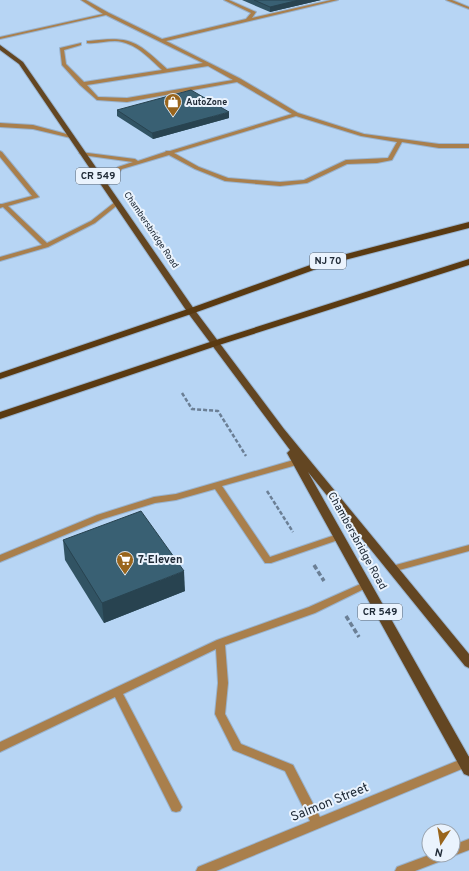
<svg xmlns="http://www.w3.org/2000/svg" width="469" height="871" font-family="Overpass,sans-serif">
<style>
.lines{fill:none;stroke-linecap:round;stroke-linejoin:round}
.service-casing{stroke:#99b3ce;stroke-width:2}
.minor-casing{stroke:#99b3ce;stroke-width:2}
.primary-casing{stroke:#99b3ce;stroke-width:2}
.trunk-casing{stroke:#99b3ce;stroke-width:2}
.path-far1{stroke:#6b7f95;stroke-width:2.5;stroke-dasharray:4 2;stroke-linecap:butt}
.path{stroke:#6b7f95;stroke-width:3.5;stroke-dasharray:5 2.5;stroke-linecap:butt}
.service{fill:#a97f4c;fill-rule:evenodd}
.minor{fill:#a97f4c;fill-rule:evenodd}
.primary{fill:#634622;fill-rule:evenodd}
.trunk{fill:#5a3a11;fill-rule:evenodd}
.wall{fill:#315363}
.shaded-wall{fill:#284350}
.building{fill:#396073;stroke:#284350}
.labels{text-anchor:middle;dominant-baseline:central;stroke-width:4;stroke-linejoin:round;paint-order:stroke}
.far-poi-label{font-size:9px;font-weight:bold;fill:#202b37;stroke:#eaf3fd;text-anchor:start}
.far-street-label{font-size:9px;fill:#202b37;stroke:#eaf3fd}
.shield{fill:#eaf3fd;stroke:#5d6772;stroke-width:1}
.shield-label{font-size:10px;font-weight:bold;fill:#202b37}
.street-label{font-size:11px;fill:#202b37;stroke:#eaf3fd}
.poi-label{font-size:11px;font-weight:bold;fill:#202b37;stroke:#eaf3fd;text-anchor:start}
.near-street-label{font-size:13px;fill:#202b37;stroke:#eaf3fd}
</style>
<rect width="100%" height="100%" fill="#b7d5f4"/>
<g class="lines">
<defs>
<g id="service">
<path d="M81 0H86L109 13 162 39 246 19 251 13 224 0H229L256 12 252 18 331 0H338L166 41 241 79 298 113 364 134 439 144H469V148H439L402 142 392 160 377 163 347 164 307 183 280 186 225 181 195 169 169 155 122 169 107 186H103V184L118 167 133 162 82 155 79 153 80 152 135 159 138 161 165 152 166 151H170L292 114 237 82 127 102 97 100 80 85 62 65 60 48 81 43V45L64 50 66 64 84 82 162 70C148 57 135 42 115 41 106 41 97 44 87 43V41H89C132 36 136 41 167 69L203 63 106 15 0 39V37L103 14ZM208 66 233 80 127 98 98 97 87 85ZM296 116 361 136 397 142 388 158 346 160 304 180 280 182 228 178 199 167 174 153Z"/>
<polygon points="446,0 452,0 469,7 469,9"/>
<polygon points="0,123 33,125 74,136 71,138 33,129 0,127"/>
<polygon points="0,151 2,152 39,197 8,206 47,243 91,221 115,202 117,201 120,203 95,223 48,247 0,261 0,257 42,245 3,207 0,208 0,204 2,204 32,196 0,157"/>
<polygon points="297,459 301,462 300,464 222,486 270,557 338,534 341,535 342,537 341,539 271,563 265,563 215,489 176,500 155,503 103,519 0,562 0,555 97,515 154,497 176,494"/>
<polygon points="469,545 469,551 392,572 389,571 387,569 389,567 392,566"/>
<polygon points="365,582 368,583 370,585 368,587 315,613 225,645 228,683 225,714 241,744 293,765 323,823 321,827 317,828 313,827 285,771 233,750 215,714 218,683 216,649 123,694 180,803 182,807 180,811 176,812 172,811 115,697 0,752 0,742 217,640 309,607"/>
</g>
<g id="minor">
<polygon points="469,756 469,766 216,871 196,871 198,867"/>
<polygon points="469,839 469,850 453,856 449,855 453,855 453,845"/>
<polygon points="429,855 448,855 446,859 415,871 395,871 397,867"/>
</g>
<polygon id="primary" points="0,45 23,62 194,309 284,429 469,654 469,668 465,666 308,472 469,757 469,776 464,774 287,453 290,450 188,313 19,64 0,50"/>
<g id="trunk">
<polygon points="469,222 469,228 333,263 194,313 0,379 0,373 188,309 327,259"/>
<polygon points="469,259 469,265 219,345 0,419 0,412 213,341"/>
</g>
</defs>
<use href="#service" class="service-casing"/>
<use href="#minor" class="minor-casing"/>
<use href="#primary" class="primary-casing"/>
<use href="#trunk" class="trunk-casing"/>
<g class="path-far1">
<polyline points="182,393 192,409 218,411 246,456"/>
<polyline points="267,491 293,532"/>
</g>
<g class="path">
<polyline points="314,565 324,581"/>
<polyline points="346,616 359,637"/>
</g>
<use href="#service" class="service"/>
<use href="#minor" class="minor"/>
<use href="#primary" class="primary"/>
<use href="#trunk" class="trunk"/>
</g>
<g class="wall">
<polygon points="242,0 321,0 270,12"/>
<polygon points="117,110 229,118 153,139 117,116"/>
<polygon points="63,540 185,591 104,623 65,560"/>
</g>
<g class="shaded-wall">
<polygon points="299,0 321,0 270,12 270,7"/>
<polygon points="229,112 229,118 153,139 152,133"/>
<polygon points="184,571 185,591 104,623 102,603"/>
</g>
<g class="building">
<polygon points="254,0 299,0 270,7"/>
<polygon points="191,90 229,112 152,133 117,110"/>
<polygon points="141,511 184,571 102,603 63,540"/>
</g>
<defs>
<symbol id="shop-pin" viewBox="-11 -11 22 30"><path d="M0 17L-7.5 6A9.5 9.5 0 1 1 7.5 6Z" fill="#99651c" stroke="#eaf3fd"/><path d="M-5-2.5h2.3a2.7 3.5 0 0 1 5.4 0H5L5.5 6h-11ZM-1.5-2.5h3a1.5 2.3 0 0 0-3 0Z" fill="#fff"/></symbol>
<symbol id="supermarket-pin" viewBox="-11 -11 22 30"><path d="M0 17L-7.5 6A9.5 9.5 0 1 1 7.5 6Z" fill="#99651c" stroke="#eaf3fd"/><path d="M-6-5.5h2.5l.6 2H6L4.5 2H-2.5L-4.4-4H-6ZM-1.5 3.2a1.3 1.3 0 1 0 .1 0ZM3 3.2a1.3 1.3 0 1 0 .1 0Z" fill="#fff"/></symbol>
</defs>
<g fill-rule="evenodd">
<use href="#shop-pin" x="163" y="92" width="20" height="27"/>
<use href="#supermarket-pin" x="115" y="550" width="20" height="27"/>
</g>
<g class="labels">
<g class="far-poi-label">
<text x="186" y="102">AutoZone</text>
</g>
<g class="far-street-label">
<text transform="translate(151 230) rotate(56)">Chambersbridge Road</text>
</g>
<g class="shield">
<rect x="76" y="168" width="44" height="16" rx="3"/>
<rect x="310" y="253" width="36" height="16" rx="3"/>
<rect x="358" y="604" width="44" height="16" rx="3"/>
</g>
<g class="shield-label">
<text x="98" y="176">CR 549</text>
<text x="328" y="261">NJ 70</text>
<text x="380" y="612">CR 549</text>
</g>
<g class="street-label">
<text transform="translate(357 541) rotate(61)">Chambersbridge Road</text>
</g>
<g class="poi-label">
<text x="138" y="560">7-Eleven</text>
</g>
<g class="near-street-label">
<text transform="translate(330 803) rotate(-22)">Salmon Street</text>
</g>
</g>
<g transform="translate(441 843) rotate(192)"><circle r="19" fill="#eaf3fd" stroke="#99a3ae"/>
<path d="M0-3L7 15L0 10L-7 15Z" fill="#99651c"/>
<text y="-6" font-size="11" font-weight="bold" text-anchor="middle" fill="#202b37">N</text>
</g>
</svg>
